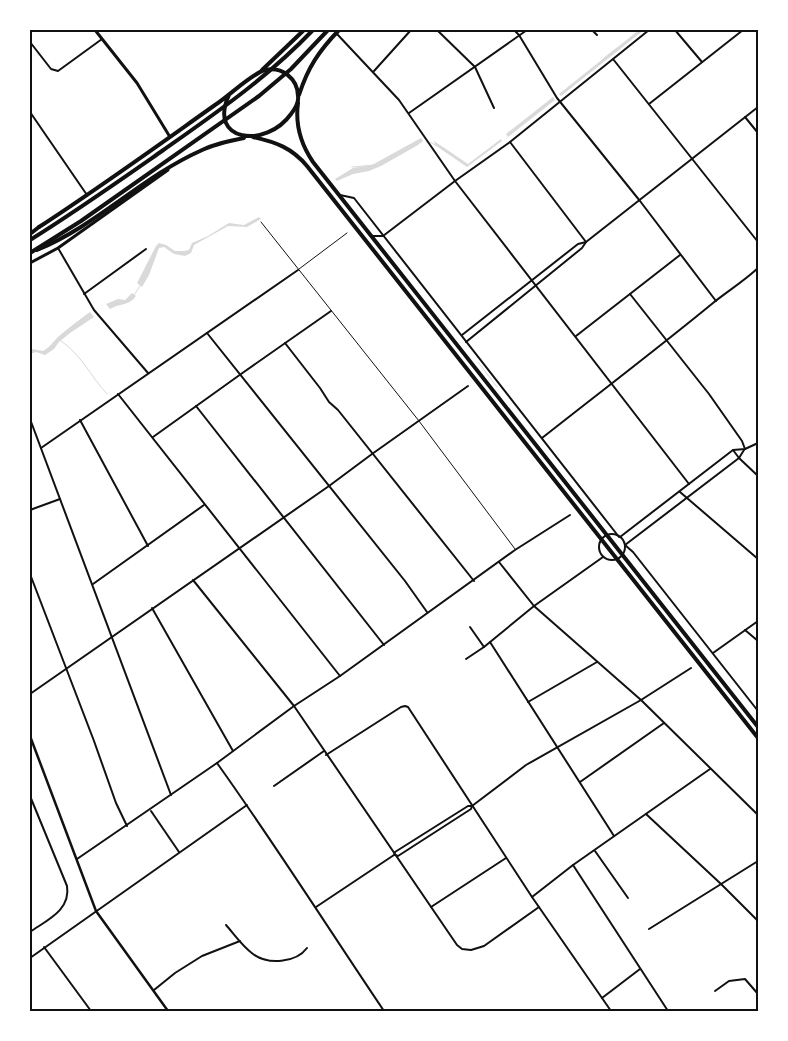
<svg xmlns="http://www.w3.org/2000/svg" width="788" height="1041" font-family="'PT Sans',sans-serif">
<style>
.water{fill:#d9d9d9}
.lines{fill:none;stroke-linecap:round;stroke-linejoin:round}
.stream{stroke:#d9d9d9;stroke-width:1}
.service{stroke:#111;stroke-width:1}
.minor{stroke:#111;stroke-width:2}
.tertiary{stroke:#111;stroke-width:2.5}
.primary{stroke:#111;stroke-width:3}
.trunk{stroke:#111;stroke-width:4}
.motorway{stroke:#111;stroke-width:4}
.neatline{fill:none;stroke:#111;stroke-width:2}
</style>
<rect width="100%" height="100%" fill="#fff"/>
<g class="water">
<polygon points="639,30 644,30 561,96 559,94"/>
<polygon points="553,97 555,100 508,137 506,134"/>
<polygon points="421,138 423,141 418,145 381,166 369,171 353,174 337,181 335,179 353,168 372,165"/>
<polygon points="501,139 502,141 467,167 435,145 434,141 468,164"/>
<polygon points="259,217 261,219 247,227 228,226 194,245 191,253 185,256 174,254 164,247 159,248 149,275 142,287 137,283 156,246 159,243 166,245 175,251 184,251 189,250 192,243 208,236 229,223 244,225"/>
<path d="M132 293 136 296C129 306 120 303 110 309L106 304 118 299 125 300Z"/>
<path d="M90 312 94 317 70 333 59 342 54 349 45 355 36 352 30 354V350L32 349 43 351C50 347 53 342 58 337 68 328 79 320 90 312Z"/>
</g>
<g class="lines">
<g class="stream">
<polyline points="604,58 617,48"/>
<polyline points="430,142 435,145"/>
<polyline points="352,167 374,165"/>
<polyline points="134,295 140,286"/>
<path d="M61 341C81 354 91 377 107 394"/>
<polyline points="478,362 497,387"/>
</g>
<g class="service">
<polyline points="261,222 419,421 515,549"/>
<polyline points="299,269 347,233"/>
</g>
<g class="minor">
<polyline points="219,30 223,31 227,30"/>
<polyline points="437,30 475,67 494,108"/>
<polyline points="514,30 519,35 557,98 640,201 716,301"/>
<polyline points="592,30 597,35"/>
<polyline points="675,30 702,62"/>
<polyline points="337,34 399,100 455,181 689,484"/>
<polyline points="30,42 51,69 58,71 102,39"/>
<polyline points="613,59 758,242"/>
<polyline points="374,71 411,30"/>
<polyline points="649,104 743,30"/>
<polyline points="30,112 87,195"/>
<polyline points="409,113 527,30"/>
<polyline points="745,117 758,133"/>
<polyline points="510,142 586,242"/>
<polyline points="340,195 354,198 619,537"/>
<polyline points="372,236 383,236 455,181 510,142 649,30"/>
<polyline points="58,248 94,310 148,373"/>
<polyline points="84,294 146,249"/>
<polyline points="630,294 709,394 742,441 745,449"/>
<polyline points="207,333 405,581 427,612"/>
<polyline points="462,335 578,244 586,242 758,107"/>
<polyline points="576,336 680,255"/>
<polyline points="466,342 582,248 586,242"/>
<polyline points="285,343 320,388 329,402 338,410 474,581"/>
<polyline points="118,394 340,676"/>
<polyline points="196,406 384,645"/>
<polyline points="30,419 171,795"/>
<polyline points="80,420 148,546"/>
<polyline points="153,437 241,374 331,311"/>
<path d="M542 438C599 393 657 349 713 303 728 291 744 281 758 268"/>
<polyline points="41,448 298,270"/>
<polyline points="733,450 739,458 758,476"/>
<polyline points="680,492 758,559"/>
<polyline points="30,510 60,499"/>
<circle cx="612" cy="547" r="13"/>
<polyline points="620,537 733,450 745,449 758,443"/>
<polyline points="625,545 633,552 758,711"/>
<polyline points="625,545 739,458 744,450"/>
<polyline points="499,562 534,606 641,700 758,815"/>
<polyline points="30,574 94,741 116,803 127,826"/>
<polyline points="193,580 294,706 457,945 462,949 471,950 484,946 539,907"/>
<polyline points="93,584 204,505"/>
<polyline points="152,608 233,751"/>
<polyline points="470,627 484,647"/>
<polyline points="745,630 758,641"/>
<polyline points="490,642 614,836"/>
<polyline points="713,653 758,621"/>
<polyline points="466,659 484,647 534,606 603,557"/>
<polyline points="30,694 329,486 372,454 468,386"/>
<polyline points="528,702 597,662"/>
<polyline points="326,755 401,707 405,706 408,707 532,897 611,1011"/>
<path d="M217 763C275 844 328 928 384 1011"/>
<polyline points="580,782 664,723"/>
<polyline points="274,786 324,751"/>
<path d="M30 796 67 886C71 910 47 920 30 932"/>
<polyline points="151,811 179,852"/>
<polyline points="646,814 721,884 758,921"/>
<polyline points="595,851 628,898"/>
<polyline points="395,855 398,856 471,809 472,806 526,765 641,700 691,668"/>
<polyline points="77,859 217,763 294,706 340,676 515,550 570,515"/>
<polyline points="573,865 668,1011"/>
<polyline points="532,897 573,865 710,769"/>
<polyline points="316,907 394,855 395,852 468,806 472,806"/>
<polyline points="431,907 506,858"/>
<path d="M226 925C234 934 242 946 253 954 268 965 296 963 307 948"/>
<polyline points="649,929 758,861"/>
<polyline points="44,947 91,1011"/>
<polyline points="30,958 247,805"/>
<polyline points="154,990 175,973 202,956 240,941"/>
<polyline points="715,991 729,981 745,979 758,994"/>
<polyline points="602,998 640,969"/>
</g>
<polyline class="tertiary" points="30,736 96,911 168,1011"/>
<g class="primary">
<polyline points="95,30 137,83 170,137"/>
<polyline points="30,263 58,248 168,170"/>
</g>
<g class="trunk">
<polyline points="262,70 304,30"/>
<path d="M299 95C308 67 319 51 339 30"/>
<path d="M298 103C295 125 300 143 313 162L758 727"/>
<path d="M253 137C276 142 292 148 307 166L758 738"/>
<path d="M39 227C99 188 157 146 215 105 228 97 251 74 265 70 282 66 298 79 298 96 299 102 295 109 291 114 266 149 207 142 229 95"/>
<path d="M37 250C96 226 142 177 200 151 214 144 229 141 244 138"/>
</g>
<g class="motorway">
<polyline points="30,234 39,227"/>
<path d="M30 240C75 212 119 181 162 151 216 113 267 78 313 30"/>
<polyline points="30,253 81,221 259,96 291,69 328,30"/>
</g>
</g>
<rect width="788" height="1041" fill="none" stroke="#ffffff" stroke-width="62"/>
<rect x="31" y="31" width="726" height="979" class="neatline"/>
</svg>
